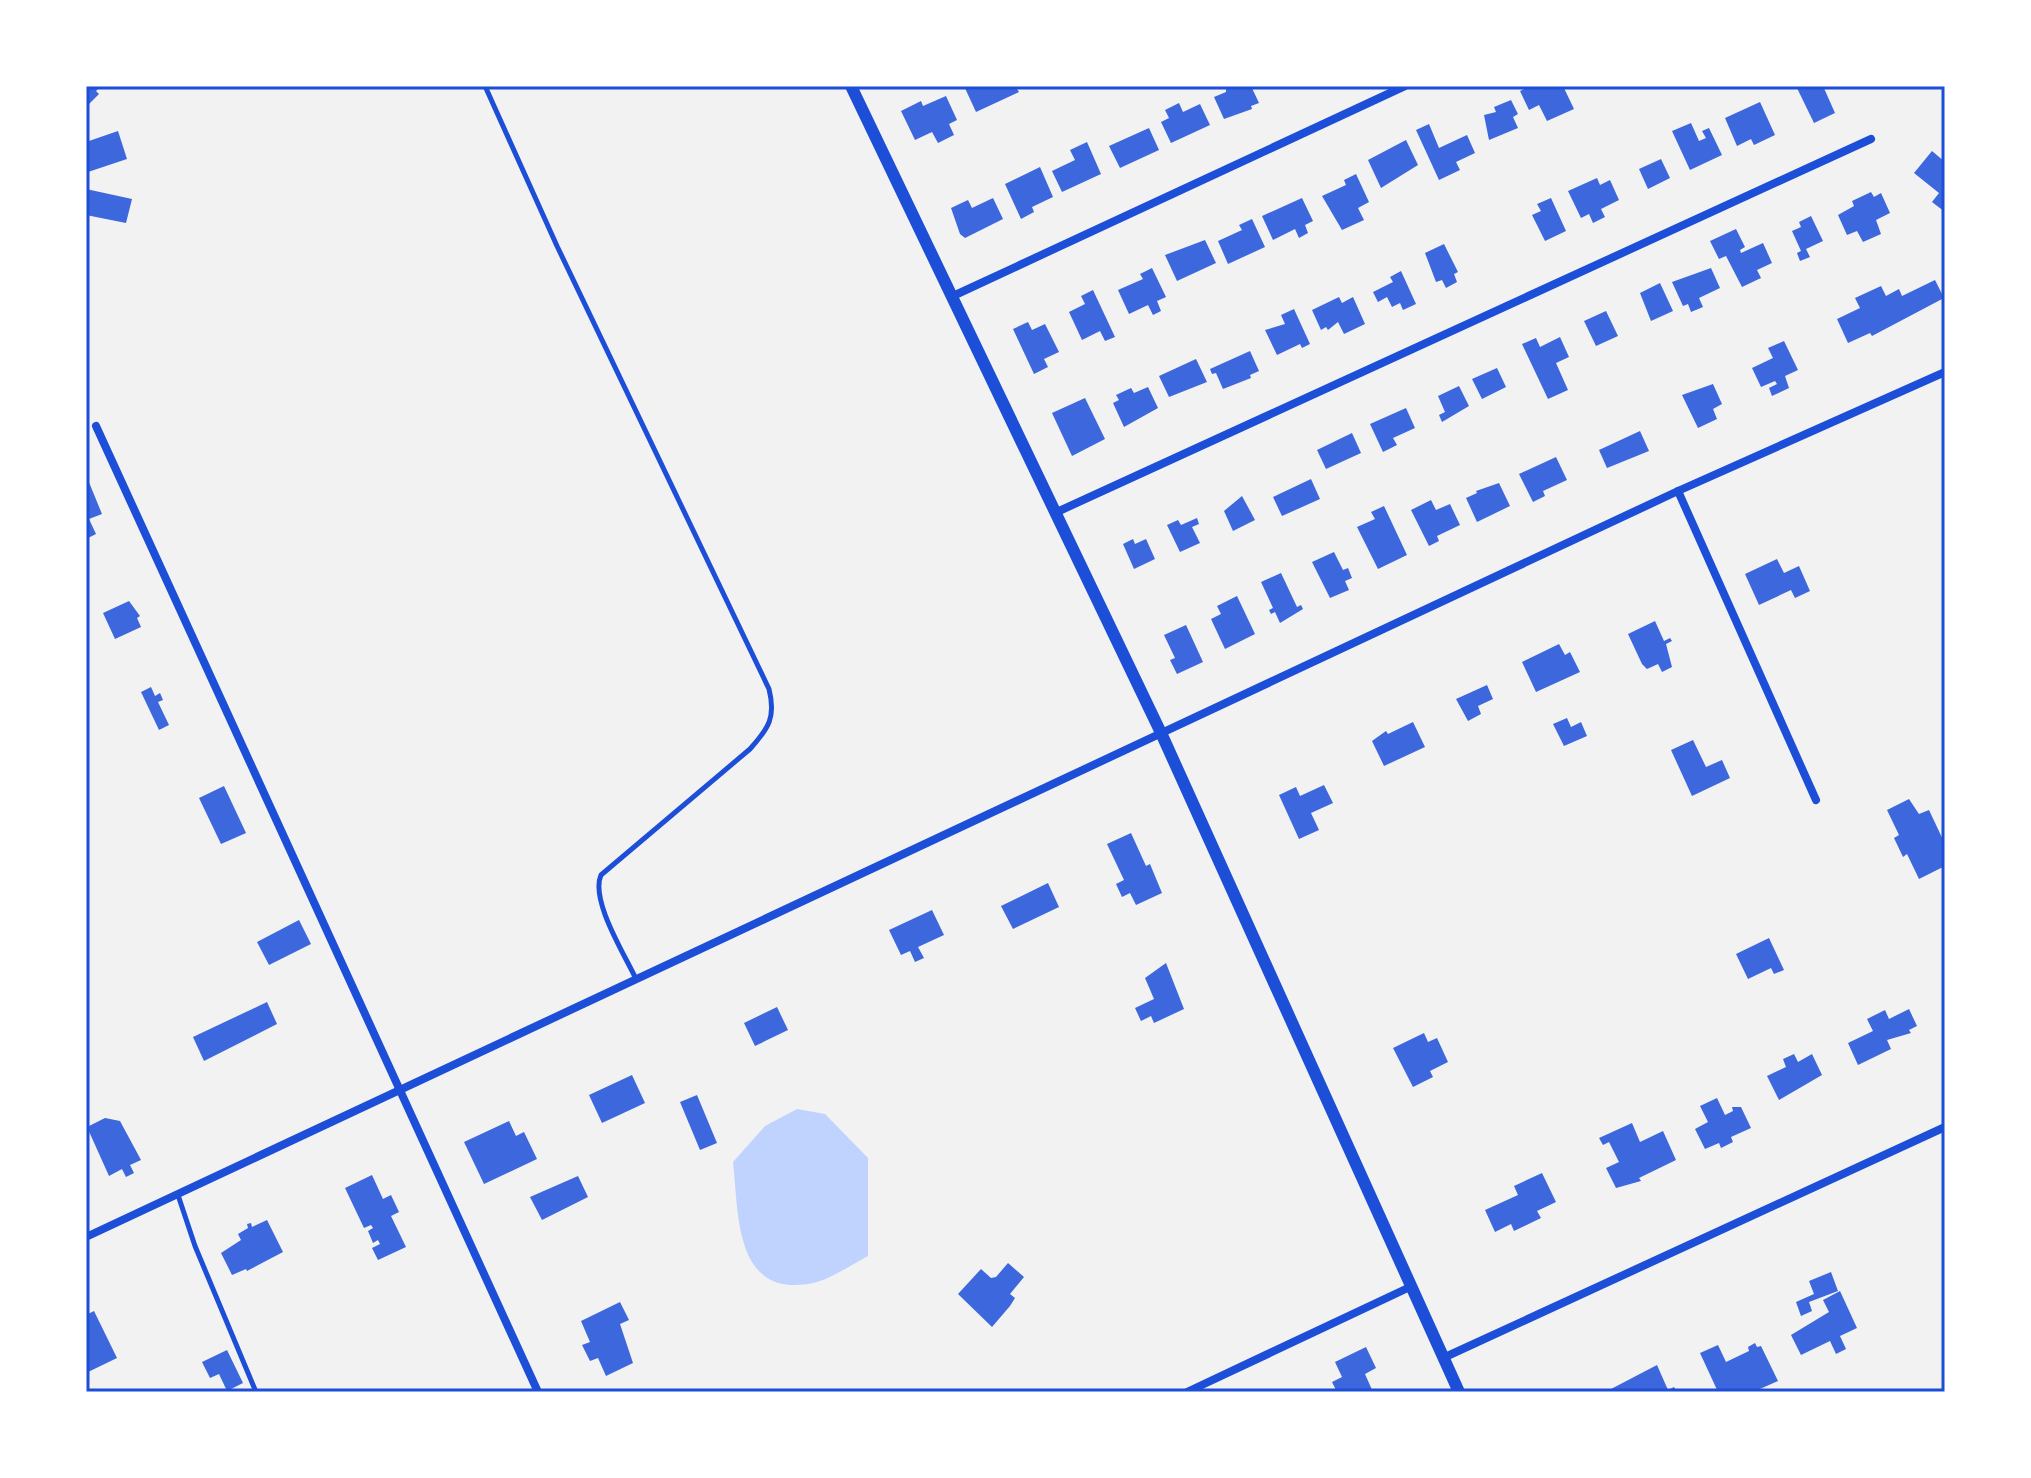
<svg xmlns="http://www.w3.org/2000/svg" width="2031" height="1478" font-family="Montserrat,sans-serif">
<style>
.water{fill:#bfd3fe}
.building{fill:#3d67dc}
.lines{fill:none;stroke-linecap:round;stroke-linejoin:round}
.service{stroke:#1d4ed8;stroke-width:5}
.minor{stroke:#1d4ed8;stroke-width:8}
.tertiary{stroke:#1d4ed8;stroke-width:12}
.neatline{fill:none;stroke:#1d4ed8;stroke-width:3}
</style>
<rect width="100%" height="100%" fill="#f2f2f2"/>
<path class="water" d="M797 1109 825 1114 868 1158V1256C851 1265 831 1279 813 1283 734 1299 739 1215 733 1162L765 1126Z"/>
<g class="building">
<polygon points="86,86 101,86 96,91 99,94 86,107"/>
<polygon points="964,86 1015,86 1019,92 976,112"/>
<polygon points="1226,86 1251,86 1259,103 1251,106 1252,109 1224,119 1214,97 1226,92"/>
<polygon points="1530,86 1563,86 1574,109 1547,121 1539,105 1529,110 1520,91"/>
<polygon points="1796,86 1823,86 1835,113 1814,123"/>
<polygon points="946,96 957,120 949,124 954,135 938,143 932,132 915,140 901,111 921,101 923,106"/>
<polygon points="1511,100 1518,114 1513,117 1518,128 1489,140 1484,115 1496,112 1494,107"/>
<polygon points="1760,102 1775,135 1754,145 1751,139 1737,146 1725,118"/>
<polygon points="1179,103 1183,112 1200,104 1210,125 1171,143 1161,122 1169,118 1165,110"/>
<polygon points="1691,123 1699,141 1706,138 1702,131 1709,128 1722,155 1690,170 1672,131"/>
<polygon points="1429,124 1439,148 1467,135 1475,153 1456,162 1460,170 1439,180 1416,130"/>
<polygon points="1149,128 1159,150 1120,168 1109,146"/>
<polygon points="118,131 127,159 88,172 86,142"/>
<polygon points="1406,140 1418,165 1381,188 1368,160"/>
<polygon points="1087,142 1101,174 1062,192 1052,171 1075,160 1070,150"/>
<polygon points="1932,151 1945,162 1945,212 1932,202 1939,193 1914,173"/>
<polygon points="1661,159 1670,178 1648,189 1639,169"/>
<polygon points="1040,167 1053,197 1032,207 1034,212 1021,219 1005,184"/>
<polygon points="1356,174 1369,202 1358,208 1364,220 1342,230 1322,196 1346,185 1344,180"/>
<polygon points="1597,178 1600,185 1610,180 1619,200 1601,209 1605,217 1593,223 1589,214 1581,218 1568,191"/>
<polygon points="86,189 132,199 126,223 86,215"/>
<polygon points="1871,192 1874,197 1881,193 1890,213 1876,220 1881,234 1863,242 1857,231 1847,235 1838,215 1854,206 1852,201"/>
<polygon points="993,198 1003,219 965,238 960,234 951,208 968,200 972,208"/>
<polygon points="1302,198 1313,221 1305,225 1308,233 1299,238 1295,229 1273,240 1262,216"/>
<polygon points="1551,198 1566,231 1545,241 1532,215 1541,211 1537,204"/>
<polygon points="1811,216 1823,241 1806,249 1810,257 1800,261 1797,253 1801,251 1792,231 1801,227 1799,222"/>
<polygon points="1252,219 1265,247 1228,264 1218,241 1242,230 1239,225"/>
<polygon points="1736,229 1745,247 1740,250 1741,253 1763,243 1772,263 1757,270 1761,278 1742,287 1726,256 1719,259 1710,241"/>
<polygon points="1205,240 1216,263 1177,281 1165,255"/>
<polygon points="1444,244 1458,272 1454,274 1457,282 1446,288 1442,280 1436,282 1425,253"/>
<polygon points="1152,268 1166,297 1157,301 1161,311 1153,315 1148,305 1129,314 1118,290 1143,279 1140,274"/>
<polygon points="1711,268 1720,288 1699,298 1703,307 1691,312 1688,304 1683,306 1672,282"/>
<polygon points="1401,271 1416,304 1403,310 1400,303 1392,307 1387,297 1378,302 1373,292 1393,282 1390,277"/>
<polygon points="1935,280 1944,298 1872,336 1870,333 1848,343 1837,319 1860,308 1855,298 1881,286 1886,296 1899,289 1902,296"/>
<polygon points="1660,283 1673,311 1651,321 1640,293"/>
<polygon points="1093,290 1115,337 1105,341 1100,331 1082,340 1069,312 1085,304 1081,296"/>
<polygon points="1339,297 1342,303 1353,297 1365,324 1344,334 1338,322 1328,330 1326,327 1321,330 1312,310"/>
<polygon points="1294,309 1310,344 1302,348 1300,344 1277,355 1265,330 1285,324 1281,315"/>
<polygon points="1606,311 1618,336 1596,346 1584,321"/>
<polygon points="1028,322 1032,330 1045,324 1059,352 1044,359 1048,367 1034,374 1013,329"/>
<polygon points="1560,337 1569,357 1556,363 1568,390 1548,399 1522,344 1536,338 1540,347"/>
<polygon points="1784,341 1798,370 1785,376 1789,388 1772,396 1769,388 1777,384 1775,381 1761,387 1752,368 1773,358 1768,348"/>
<polygon points="1250,351 1259,371 1250,375 1251,378 1223,389 1216,373 1212,374 1210,369"/>
<polygon points="1196,359 1207,382 1169,397 1159,376"/>
<polygon points="1497,368 1506,387 1482,399 1472,379"/>
<polygon points="1713,384 1722,404 1713,409 1717,419 1698,428 1682,395"/>
<polygon points="1459,386 1469,406 1442,422 1439,415 1445,412 1438,396"/>
<polygon points="1148,387 1158,408 1124,427 1113,403 1119,400 1116,395 1131,388 1134,393"/>
<polygon points="1085,398 1105,439 1072,456 1052,413"/>
<polygon points="1406,408 1415,428 1393,438 1397,445 1383,452 1370,424"/>
<polygon points="1640,431 1649,451 1607,468 1599,450"/>
<polygon points="1352,433 1361,453 1326,469 1317,450"/>
<polygon points="1556,457 1567,480 1543,491 1545,496 1533,502 1519,474"/>
<polygon points="86,475 102,514 89,519 96,534 86,539"/>
<polygon points="1311,479 1320,499 1282,516 1273,497"/>
<polygon points="1499,483 1510,506 1477,522 1466,498 1477,493 1476,491"/>
<polygon points="1242,496 1255,520 1233,531 1224,511"/>
<polygon points="1431,500 1436,510 1450,504 1460,525 1437,536 1439,541 1429,546 1411,510"/>
<polygon points="1384,506 1407,555 1378,569 1357,527 1375,519 1371,512"/>
<polygon points="1197,518 1199,524 1192,527 1200,543 1180,552 1167,525 1178,520 1181,525"/>
<polygon points="1133,539 1135,544 1146,539 1155,559 1134,569 1123,544"/>
<polygon points="1334,552 1343,570 1348,568 1352,578 1345,581 1349,590 1330,598 1312,562"/>
<polygon points="1777,559 1784,573 1799,566 1810,591 1795,598 1791,590 1759,605 1745,574"/>
<polygon points="1281,573 1297,607 1301,605 1303,609 1280,623 1275,612 1271,614 1269,610 1273,608 1261,582"/>
<polygon points="1237,596 1255,634 1225,649 1211,619 1221,614 1217,606"/>
<polygon points="129,601 140,616 137,618 141,627 115,639 103,613"/>
<polygon points="1655,621 1664,641 1670,638 1672,641 1666,644 1672,667 1662,672 1658,664 1647,669 1642,664 1628,634"/>
<polygon points="1186,625 1203,662 1177,674 1170,660 1175,658 1164,635"/>
<polygon points="1559,644 1565,655 1570,652 1580,672 1536,692 1522,662"/>
<polygon points="1487,685 1493,699 1478,706 1481,714 1468,721 1456,699"/>
<polygon points="151,687 155,696 160,693 163,700 158,702 169,725 159,730 141,692"/>
<polygon points="1567,718 1571,727 1581,722 1587,736 1564,746 1553,724"/>
<polygon points="1413,722 1425,747 1384,766 1372,741 1386,731 1388,734"/>
<polygon points="1693,740 1706,767 1722,760 1730,778 1692,796 1671,750"/>
<polygon points="1324,785 1333,803 1311,813 1319,830 1299,839 1279,795 1296,787 1300,796"/>
<polygon points="224,786 246,833 221,844 199,798"/>
<polygon points="1909,799 1919,814 1929,810 1945,844 1945,866 1919,879 1907,854 1903,857 1894,838 1899,835 1887,810"/>
<polygon points="1131,833 1146,866 1150,864 1162,893 1136,905 1130,893 1122,897 1116,884 1124,880 1107,844"/>
<polygon points="1048,883 1059,907 1013,929 1001,906"/>
<polygon points="932,910 944,935 918,947 924,958 915,962 910,951 901,955 889,930"/>
<polygon points="299,920 311,944 269,965 257,942"/>
<polygon points="1769,938 1784,970 1774,974 1771,968 1748,979 1736,954"/>
<polygon points="1166,963 1184,1009 1154,1023 1151,1016 1141,1021 1135,1008 1154,999 1145,978"/>
<polygon points="267,1002 277,1024 204,1061 193,1037"/>
<polygon points="777,1007 788,1030 755,1046 744,1023"/>
<polygon points="1909,1009 1917,1026 1909,1030 1911,1033 1887,1040 1891,1049 1858,1065 1848,1043 1873,1031 1867,1019 1885,1010 1889,1019"/>
<polygon points="1424,1033 1428,1042 1437,1038 1448,1062 1430,1071 1433,1077 1413,1087 1393,1048"/>
<polygon points="1794,1054 1798,1062 1812,1054 1822,1075 1779,1100 1767,1076 1786,1067 1783,1059"/>
<polygon points="632,1075 645,1103 602,1123 589,1095"/>
<polygon points="697,1095 717,1143 700,1150 680,1102"/>
<polygon points="1717,1098 1725,1115 1733,1111 1732,1107 1741,1107 1751,1128 1731,1137 1733,1142 1721,1148 1719,1143 1705,1149 1695,1129 1708,1122 1700,1106"/>
<polygon points="105,1118 120,1121 141,1160 130,1165 134,1173 126,1177 122,1169 109,1176 87,1127"/>
<polygon points="509,1121 516,1136 524,1132 537,1159 484,1184 464,1142"/>
<polygon points="1632,1123 1640,1142 1663,1131 1676,1160 1639,1178 1641,1181 1616,1188 1606,1168 1619,1162 1609,1142 1603,1145 1599,1138"/>
<polygon points="1542,1173 1556,1202 1537,1211 1541,1218 1514,1231 1511,1224 1495,1232 1485,1210 1518,1195 1514,1186"/>
<polygon points="372,1175 383,1199 391,1195 399,1212 391,1216 406,1247 378,1260 372,1248 380,1244 378,1240 373,1243 368,1231 373,1228 371,1225 364,1228 345,1188"/>
<polygon points="578,1176 588,1197 542,1220 530,1197"/>
<polygon points="267,1220 283,1252 247,1271 246,1269 232,1275 221,1253 241,1240 238,1234 248,1228 247,1224 251,1223 252,1227"/>
<polygon points="1008,1263 1024,1277 1010,1294 1015,1298 1010,1306 992,1327 958,1294 981,1269 991,1278 996,1277"/>
<polygon points="1831,1272 1838,1291 1809,1302 1812,1311 1801,1316 1796,1302 1814,1294 1809,1281"/>
<polygon points="1840,1291 1857,1328 1840,1336 1846,1349 1836,1354 1830,1341 1801,1355 1791,1335 1829,1312 1823,1300"/>
<polygon points="620,1302 629,1320 620,1324 633,1363 606,1376 598,1358 590,1361 582,1345 590,1342 581,1321"/>
<polygon points="94,1311 117,1358 86,1373 86,1315"/>
<polygon points="1755,1343 1757,1347 1761,1346 1778,1381 1753,1392 1718,1392 1700,1353 1718,1345 1726,1362 1749,1351 1748,1347"/>
<polygon points="1366,1347 1376,1368 1365,1374 1373,1392 1337,1392 1332,1382 1342,1377 1335,1362"/>
<polygon points="227,1350 243,1383 227,1391 219,1374 210,1378 202,1362"/>
<polygon points="1657,1365 1668,1390 1674,1387 1677,1392 1613,1392 1611,1389"/>
</g>
<g class="lines">
<g class="service">
<path d="M485 86 557 246 769 689C776 717 769 728 750 749L601 875C590 900 625 955 636 979"/>
<polyline points="178,1195 195,1246 256,1392"/>
</g>
<g class="minor">
<polyline points="953,296 1405,86"/>
<polyline points="96,426 538,1392"/>
<polyline points="1678,491 1816,800"/>
<polyline points="1057,512 1871,139"/>
<polyline points="86,1237 1678,491 1945,372"/>
<polyline points="1443,1358 1945,1127"/>
<polyline points="1187,1392 1410,1287"/>
</g>
<polyline class="tertiary" points="851,86 1162,735 1459,1392"/>
</g>
<rect width="2031" height="1478" fill="none" stroke="#ffffff" stroke-width="176"/>
<rect x="88" y="88" width="1855" height="1302" class="neatline"/>
</svg>
